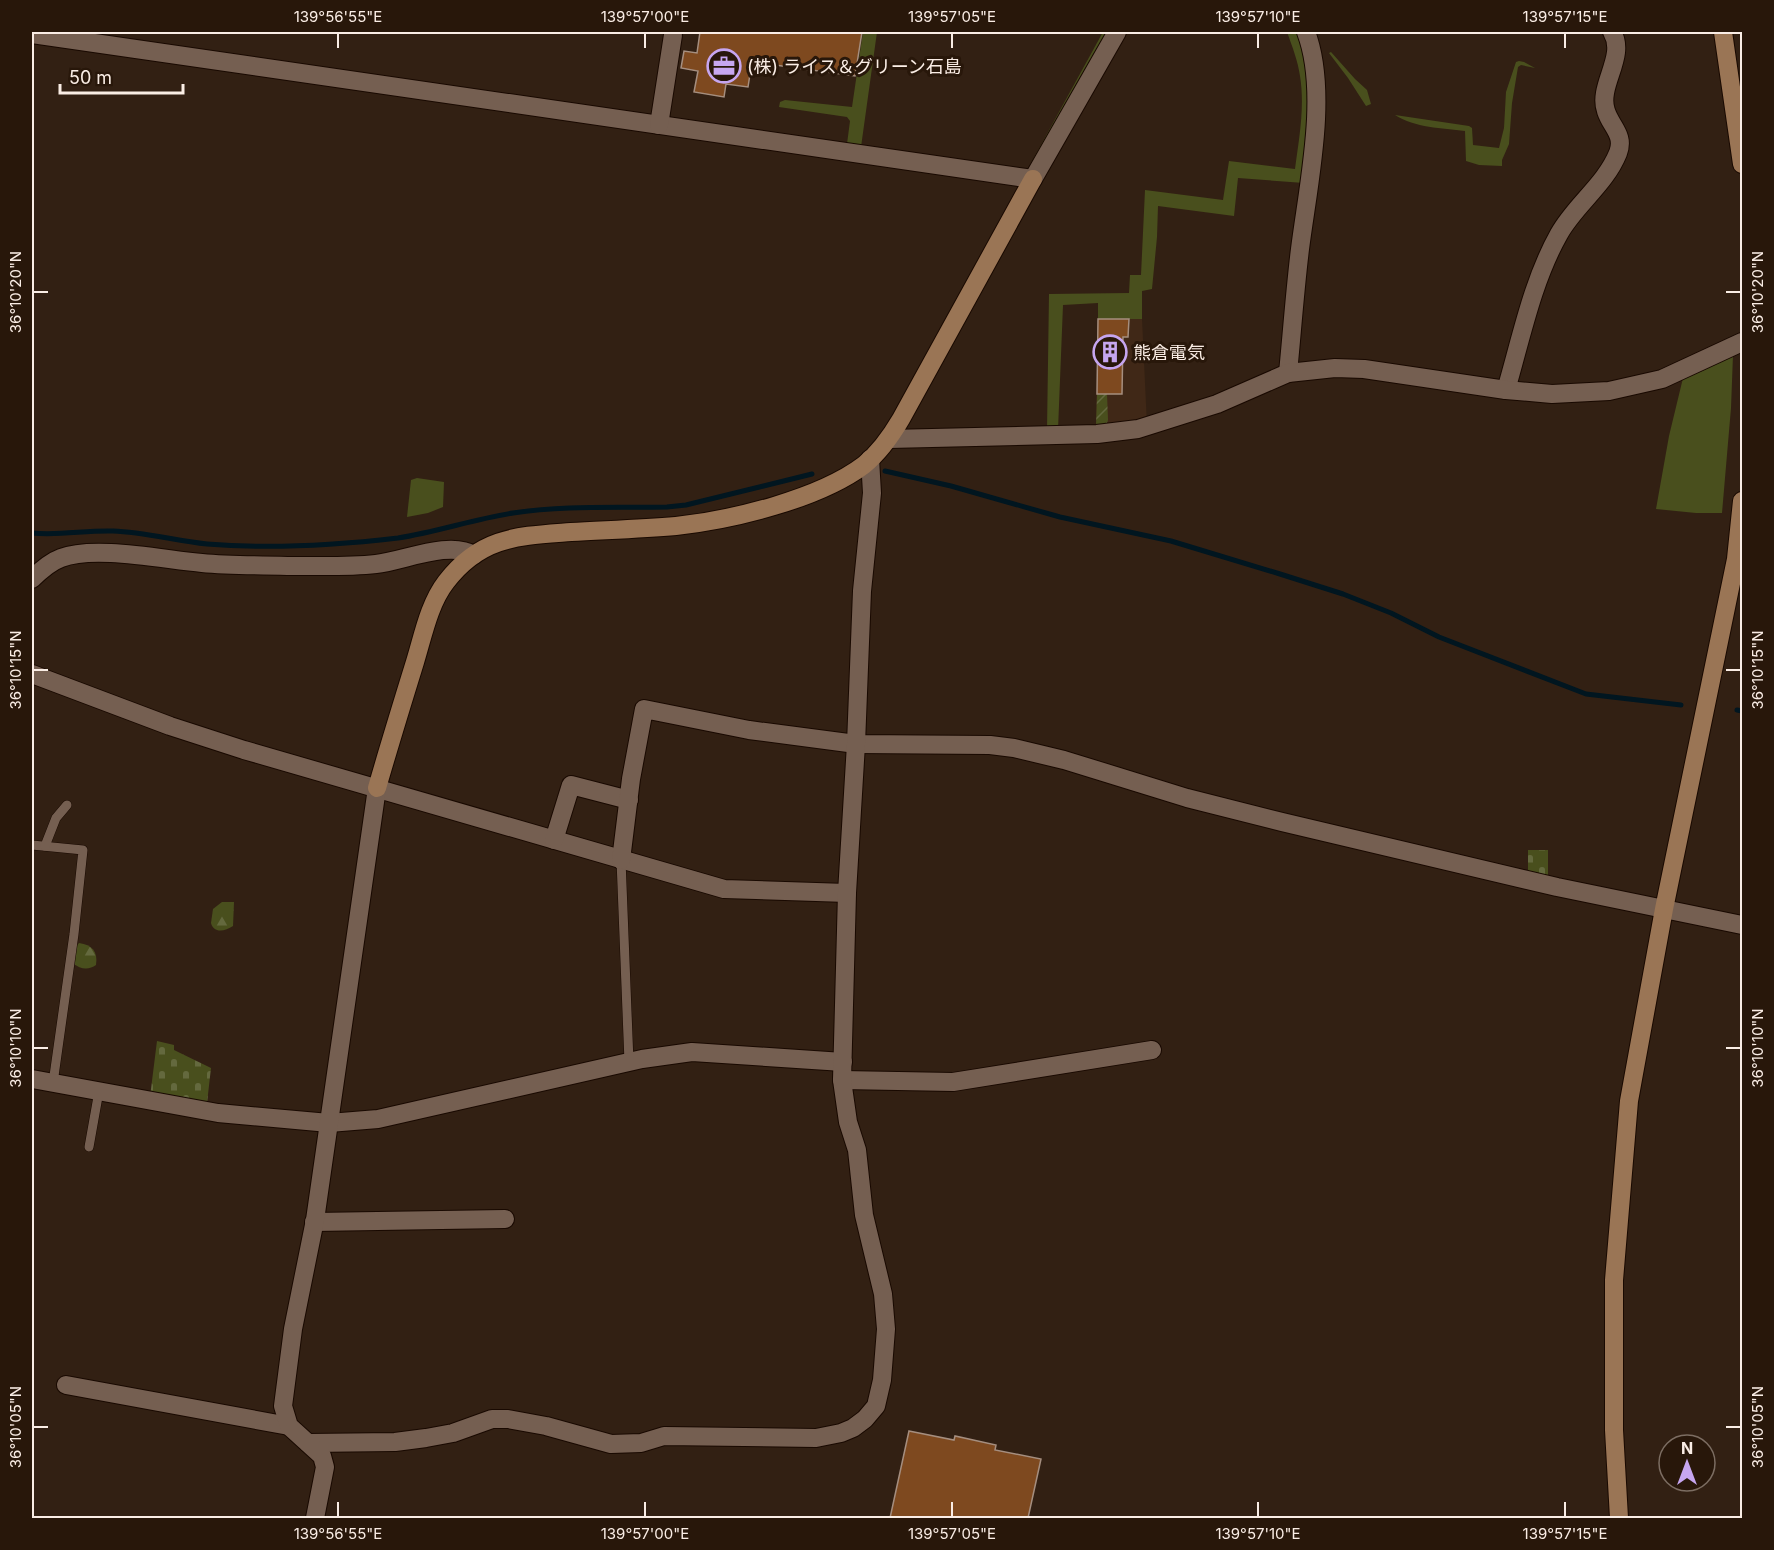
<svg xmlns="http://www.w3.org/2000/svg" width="1774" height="1550" font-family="Inter,'Noto Sans JP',sans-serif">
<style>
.built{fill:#402817}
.grass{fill:#494f1d}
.forest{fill:url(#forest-firs)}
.cemetery{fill:url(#cemetery-stones)}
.garden{fill:url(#garden-furrows)}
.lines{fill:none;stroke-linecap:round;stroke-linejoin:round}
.stream{stroke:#011620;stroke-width:5}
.building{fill:#7e491f;stroke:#a58e7f;stroke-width:1.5}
.lane-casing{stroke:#190901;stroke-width:10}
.street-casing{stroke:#190901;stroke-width:20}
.secondary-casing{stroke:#190901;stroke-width:20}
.lane{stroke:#755f51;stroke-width:9}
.street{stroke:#755f51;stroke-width:18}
.secondary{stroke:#9a7555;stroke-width:18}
.ticks{fill:none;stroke:#faede5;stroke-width:2}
.labels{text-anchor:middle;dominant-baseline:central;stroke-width:6;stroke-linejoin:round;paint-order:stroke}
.poi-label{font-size:18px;fill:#faede5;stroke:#28170a;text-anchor:start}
.neatline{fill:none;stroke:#faede5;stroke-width:2}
.ticks-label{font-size:15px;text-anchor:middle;fill:#faede5}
</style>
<defs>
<pattern id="forest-firs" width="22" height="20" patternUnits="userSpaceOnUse" patternTransform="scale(1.5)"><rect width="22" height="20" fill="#494f1d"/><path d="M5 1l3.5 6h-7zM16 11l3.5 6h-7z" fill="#64693e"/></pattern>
<pattern id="cemetery-stones" width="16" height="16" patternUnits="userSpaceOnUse" patternTransform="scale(1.5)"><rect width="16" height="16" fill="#494f1d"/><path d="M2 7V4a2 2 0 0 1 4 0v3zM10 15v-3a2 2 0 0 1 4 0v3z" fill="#64693e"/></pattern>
<pattern id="garden-furrows" width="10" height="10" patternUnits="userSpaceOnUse" patternTransform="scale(1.5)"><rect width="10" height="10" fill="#494f1d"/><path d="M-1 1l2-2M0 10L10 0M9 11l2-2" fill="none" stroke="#64693e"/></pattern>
</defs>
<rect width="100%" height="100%" fill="#322013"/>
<polygon class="built" points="1098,319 1142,319 1147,426 1096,426"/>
<g class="grass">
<polygon points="863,32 877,32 861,147 847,144 850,121 847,117 779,107 780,102 785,100 852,107"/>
<polygon points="1103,32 1109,32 1031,167 1031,163"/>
<path d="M1287 32H1299L1311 67 1304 183 1238 178 1234 216 1158 206 1157 237 1152 289 1142 291V319H1098V303L1063 305 1058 430H1047L1049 294 1129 293 1130 275H1141L1145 190 1223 200 1229 161 1295 169C1299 139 1305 107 1300 76 1298 61 1292 46 1287 32Z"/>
<polygon points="1331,52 1355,79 1367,90 1371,104 1366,106 1348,78 1329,53"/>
<path d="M1519 61 1524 62 1535 68 1521 65 1518 67 1512 103 1509 144 1502 160V166L1479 165 1466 161 1465 131C1442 128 1415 128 1395 115L1469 126 1472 128 1473 145 1499 148 1504 128 1506 92 1516 62Z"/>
<polygon points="1733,355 1731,408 1722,513 1696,513 1656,509 1669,436 1683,378 1700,372"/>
<polygon points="417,478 444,482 443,507 428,513 407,517 411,480"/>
</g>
<g class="forest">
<path d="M222 902H234L233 926C225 931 214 934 211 923L213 909Z"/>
<path d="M79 943C92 945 98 951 96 965 89 970 81 970 73 963L75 948Z"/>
</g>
<g class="cemetery">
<polygon points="1528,850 1548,850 1548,880 1528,874"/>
<polygon points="157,1041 174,1045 174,1050 211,1068 207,1103 150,1097"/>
</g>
<polygon class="garden" points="1097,394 1107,394 1108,420 1106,425 1096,426"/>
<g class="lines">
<g class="stream">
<polyline points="885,471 951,486 1060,517 1171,541 1280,574 1343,594 1391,613 1439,637 1586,694 1681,705"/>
<path d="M32 533C59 536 86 530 113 531 145 532 176 541 207 544 267 549 338 545 398 538 437 532 474 519 513 513 564 505 616 508 667 507L686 505 812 474"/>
<polyline points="1737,710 1742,711"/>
</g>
</g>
<g class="building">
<polygon points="700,32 862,32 855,76 761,63 760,69 751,68 748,87 726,84 724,97 694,92 698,71 681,68 684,51 697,53"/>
<polygon points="1098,319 1129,319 1128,337 1123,337 1122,394 1097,394"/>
<polygon points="909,1431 954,1440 955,1436 996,1445 995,1450 1041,1459 1028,1518 890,1518"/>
</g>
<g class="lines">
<defs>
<g id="lane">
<polyline points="32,845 83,850 74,934 53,1083"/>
<polyline points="45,846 56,818 67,805"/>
<polyline points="621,860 629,1062"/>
<polyline points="89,1147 99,1091"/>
</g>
<g id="street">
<polyline points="32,34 1033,179 1117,32"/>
<polyline points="659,125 673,35"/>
<path d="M1288 373C1292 332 1295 290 1300 249 1308 185 1329 93 1306 32"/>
<path d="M1506 390C1521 339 1532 282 1559 234 1575 205 1605 185 1618 153 1625 135 1611 127 1606 111 1597 86 1627 56 1612 32"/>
<polyline points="889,439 1097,434 1138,429 1217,404 1288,373 1335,368 1364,369 1506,390 1552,394 1609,391 1662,379 1742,342"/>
<path d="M32 579C40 571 50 562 61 558 95 545 165 560 202 563 232 566 263 565 293 566 321 566 349 567 376 564 404 561 449 540 474 555"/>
<polyline points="32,674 170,726 244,750 724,889 847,893"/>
<polyline points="554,840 571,785 629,800"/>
<polyline points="621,860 631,779 644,709 749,730 856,744 990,745 1014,748 1064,760 1187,798 1282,822 1557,887 1742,925"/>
<polyline points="32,1079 218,1113 329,1123 378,1119 642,1059 692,1052 843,1062"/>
<polyline points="842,1080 953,1082 1152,1050"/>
<polyline points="314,1222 505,1219"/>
<polyline points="66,1385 289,1426"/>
<polyline points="308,1443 395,1442 426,1438 453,1433 492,1419 508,1419 546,1426 611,1444 641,1443 664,1436 816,1438 841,1433 853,1428 865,1419 876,1406 882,1380 886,1329 883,1294 864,1215 857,1150 848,1122 842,1080 847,893 856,744 862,591 872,493 870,459"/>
<polyline points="315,1518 325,1467 322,1456 289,1426 283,1406 293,1329 315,1220 377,788"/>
</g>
<g id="secondary">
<polyline points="1723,32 1742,164"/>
<path d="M377 788C389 746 402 704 415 662 423 636 429 604 446 582 481 536 519 536 571 532 606 530 641 529 676 526 732 520 819 499 864 465 880 452 891 436 901 419L1033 179"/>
<polyline points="1619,1518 1614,1430 1614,1280 1629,1101 1664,909 1736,559 1742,501"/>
</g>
</defs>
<use href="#lane" class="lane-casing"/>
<use href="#street" class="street-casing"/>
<use href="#secondary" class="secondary-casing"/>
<use href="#lane" class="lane"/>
<use href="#street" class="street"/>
<use href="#secondary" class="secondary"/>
</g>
<path class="ticks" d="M338 33V48M645 33V48M952 33V48M1258 33V48M1565 33V48M33 292H48M1726 292H1741M33 670H48M1726 670H1741M33 1048H48M1726 1048H1741M33 1427H48M1726 1427H1741M338 1502V1517M645 1502V1517M952 1502V1517M1258 1502V1517M1565 1502V1517"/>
<defs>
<symbol id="office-ring" viewBox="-11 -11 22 22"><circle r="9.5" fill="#28170a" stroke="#c6a6f0" stroke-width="1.5"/><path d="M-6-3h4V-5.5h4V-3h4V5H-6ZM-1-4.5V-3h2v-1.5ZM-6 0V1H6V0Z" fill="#c6a6f0"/></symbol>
<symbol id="building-ring" viewBox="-11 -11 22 22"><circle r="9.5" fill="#28170a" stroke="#c6a6f0" stroke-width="1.5"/><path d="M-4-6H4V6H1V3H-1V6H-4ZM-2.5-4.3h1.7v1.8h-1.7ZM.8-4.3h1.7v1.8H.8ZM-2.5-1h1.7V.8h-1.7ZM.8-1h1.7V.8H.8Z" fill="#c6a6f0"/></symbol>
</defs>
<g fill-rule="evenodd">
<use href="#office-ring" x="705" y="47" width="38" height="38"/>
<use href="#building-ring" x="1091" y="333" width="38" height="38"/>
</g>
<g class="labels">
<g class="poi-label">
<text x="747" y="66">(株) ライス＆グリーン石島</text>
<text x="1133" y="352">熊倉電気</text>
</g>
</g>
<rect width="1774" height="1550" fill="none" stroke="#28170a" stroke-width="66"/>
<g transform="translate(1687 1463)"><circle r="28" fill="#28170a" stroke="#7c6d62" stroke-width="1.5"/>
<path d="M0-4.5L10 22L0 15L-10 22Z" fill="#c6a6f0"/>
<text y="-9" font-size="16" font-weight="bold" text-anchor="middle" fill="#faede5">N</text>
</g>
<path d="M60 84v9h123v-9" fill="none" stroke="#faede5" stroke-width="3"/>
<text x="69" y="84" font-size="18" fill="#faede5" stroke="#28170a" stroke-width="4.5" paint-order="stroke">50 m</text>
<rect x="33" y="33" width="1708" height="1484" class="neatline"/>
<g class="ticks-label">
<text x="338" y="22">139°56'55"E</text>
<text x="645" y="22">139°57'00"E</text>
<text x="952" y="22">139°57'05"E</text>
<text x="1258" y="22">139°57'10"E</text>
<text x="1565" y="22">139°57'15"E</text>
<text transform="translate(16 292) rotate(-90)" y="5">36°10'20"N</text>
<text transform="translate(1758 292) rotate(-90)" y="5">36°10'20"N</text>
<text transform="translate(16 670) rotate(-90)" y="5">36°10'15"N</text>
<text transform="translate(1758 670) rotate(-90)" y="5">36°10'15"N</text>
<text transform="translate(16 1048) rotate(-90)" y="5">36°10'10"N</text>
<text transform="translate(1758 1048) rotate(-90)" y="5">36°10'10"N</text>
<text transform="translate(16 1427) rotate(-90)" y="5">36°10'05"N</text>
<text transform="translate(1758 1427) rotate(-90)" y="5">36°10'05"N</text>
<text x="338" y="1539">139°56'55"E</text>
<text x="645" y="1539">139°57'00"E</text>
<text x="952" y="1539">139°57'05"E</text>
<text x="1258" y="1539">139°57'10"E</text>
<text x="1565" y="1539">139°57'15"E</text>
</g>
</svg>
